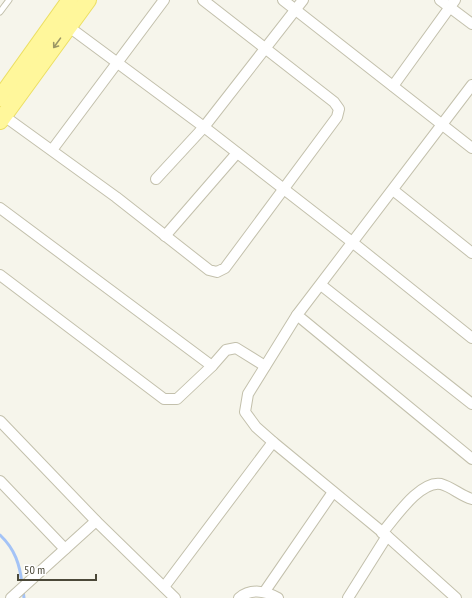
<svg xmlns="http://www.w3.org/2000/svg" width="472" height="598" font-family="'PT Sans Narrow',sans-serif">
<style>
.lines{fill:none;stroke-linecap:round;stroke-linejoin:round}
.stream{stroke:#a4c3f6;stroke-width:3}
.service-casing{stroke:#c3c0ac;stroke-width:7}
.minor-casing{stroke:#c3c0ac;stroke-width:12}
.primary-casing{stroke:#ecdf63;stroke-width:18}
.service{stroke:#fff;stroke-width:5}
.minor{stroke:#fff;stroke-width:10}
.primary{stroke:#fff79b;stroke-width:16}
.oneway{stroke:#9c9765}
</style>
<rect width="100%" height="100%" fill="#f6f5eb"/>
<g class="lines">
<g class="stream">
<path d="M0 535C15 549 20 565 22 584"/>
<polyline points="23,590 24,598"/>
</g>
<defs>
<polyline id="service" points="0,12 9,0"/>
<g id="minor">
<polyline points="283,0 472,148"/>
<polyline points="303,0 204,127 352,242 472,338"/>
<polyline points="440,0 472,24"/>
<polyline points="65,24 204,127 156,179"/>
<polyline points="472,85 297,315 472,459"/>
<polyline points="393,86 455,0"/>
<polyline points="4,116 116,197 209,270 217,272 225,268 337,117 339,109 334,102 203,0"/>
<polyline points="52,150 164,0"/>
<polyline points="393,190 472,253"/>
<polyline points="0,208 212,366"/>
<polyline points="165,236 237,153"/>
<polyline points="0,275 164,399 177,399 212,366 226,350 236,348 265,366"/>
<polyline points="321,285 472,404"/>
<polyline points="297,315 248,394 245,412 256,427 273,442 387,536 456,598"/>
<polyline points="0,421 96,521 175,598"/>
<polyline points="0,481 65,549"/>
<path d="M382 533C395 518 420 480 441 484 452 487 461 496 472 499"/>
<polyline points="164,587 273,442"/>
<polyline points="265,591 333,492"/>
<polyline points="11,598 96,521"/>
<path d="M239 598C251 588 266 591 278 598"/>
<polyline points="348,598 387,536"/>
</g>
<g id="primary">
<polyline points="0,98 70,0"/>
<polyline points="0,121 88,0"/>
</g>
</defs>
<use href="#service" class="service-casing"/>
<use href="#minor" class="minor-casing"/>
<use href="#primary" class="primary-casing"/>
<use href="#service" class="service"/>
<use href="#minor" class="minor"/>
<use href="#primary" class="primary"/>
</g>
<defs><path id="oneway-shaft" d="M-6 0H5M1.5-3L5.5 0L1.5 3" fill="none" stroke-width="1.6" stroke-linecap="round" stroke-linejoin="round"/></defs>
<use class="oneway" href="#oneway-shaft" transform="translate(57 43) rotate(126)"/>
<path d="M18 574v6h78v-6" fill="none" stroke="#4b4838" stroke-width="2"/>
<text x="24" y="574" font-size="12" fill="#4b4838" stroke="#ffffff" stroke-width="3" paint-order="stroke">50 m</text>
</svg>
